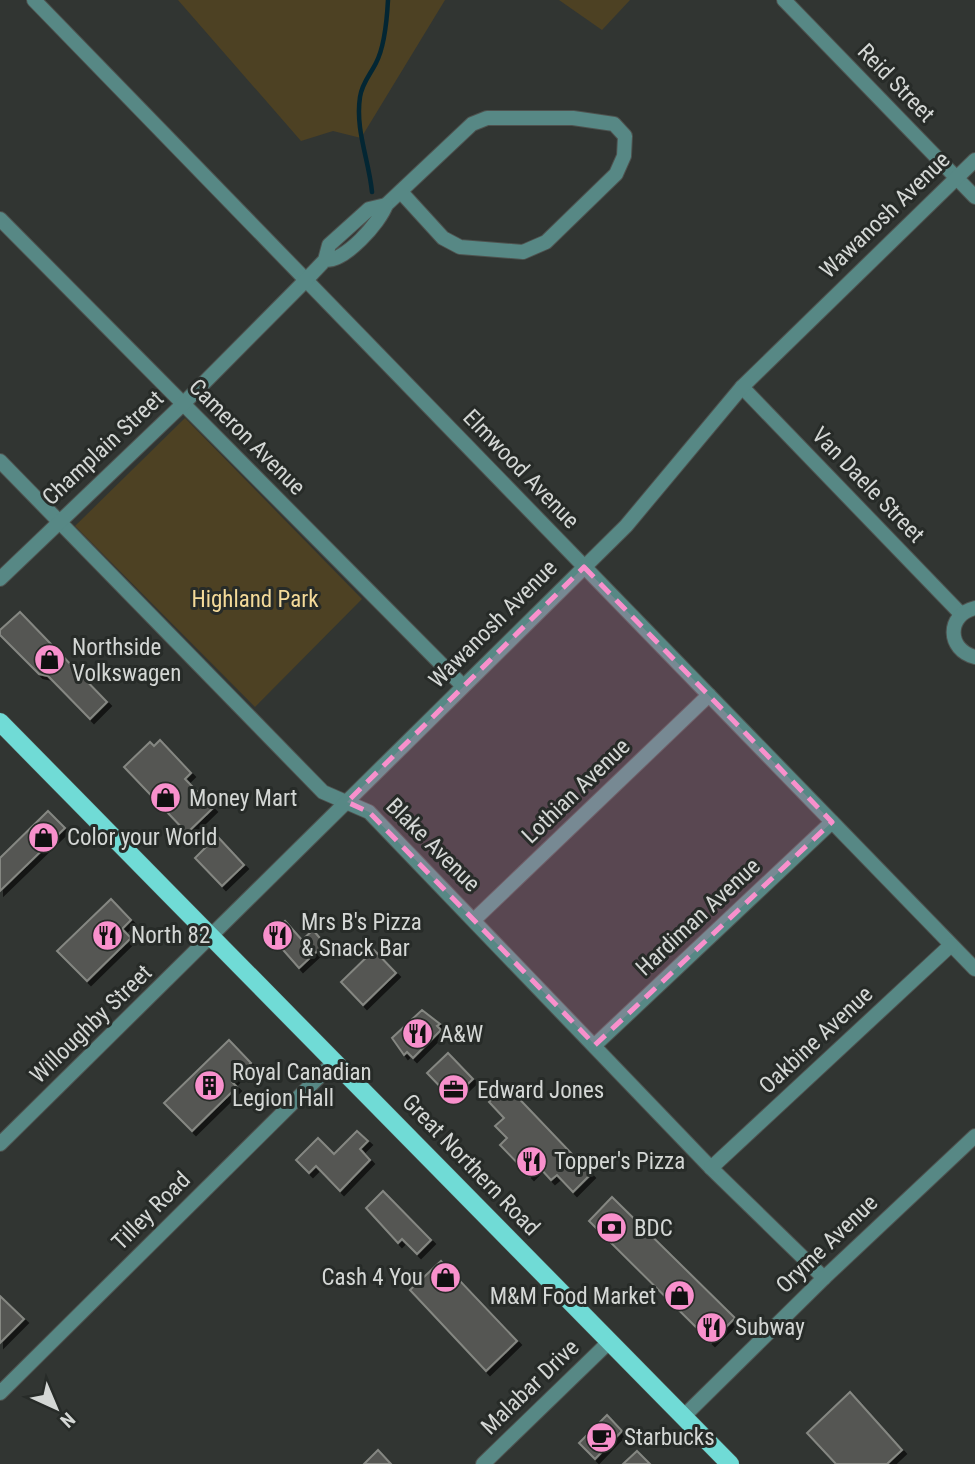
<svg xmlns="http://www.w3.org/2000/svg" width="975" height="1464" font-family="'Roboto Condensed',sans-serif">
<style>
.green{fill:#4d4123}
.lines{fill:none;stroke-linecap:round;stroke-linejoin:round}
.stream{stroke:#032633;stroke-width:4.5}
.building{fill:#555652;stroke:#858782;stroke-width:2;filter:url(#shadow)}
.minor-casing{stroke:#4e524f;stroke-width:16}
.major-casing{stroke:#4e524f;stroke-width:19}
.minor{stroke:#578885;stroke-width:14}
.major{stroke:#70dbd6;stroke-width:18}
.marked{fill:#f890cc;fill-opacity:0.2;stroke:#f890cc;stroke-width:5;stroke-dasharray:14 9;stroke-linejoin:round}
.labels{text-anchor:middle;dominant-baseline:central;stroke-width:6;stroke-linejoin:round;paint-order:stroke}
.street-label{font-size:23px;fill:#d4d7d5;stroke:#272b28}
.park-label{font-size:23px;fill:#f4da99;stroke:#272b28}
.poi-label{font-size:23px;fill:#d4d7d5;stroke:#272b28;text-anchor:start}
</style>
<defs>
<filter id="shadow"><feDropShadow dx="4" dy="4" stdDeviation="0" flood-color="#0009"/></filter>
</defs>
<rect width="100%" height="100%" fill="#313532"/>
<g class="green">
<polygon points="178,0 445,0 361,138 333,131 301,141"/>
<polygon points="559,0 630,0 602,30"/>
<polygon points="185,418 362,599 255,707 75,526"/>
</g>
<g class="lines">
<path class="stream" d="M372 192C369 160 355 130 360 97 362 83 370 75 376 63 385 46 387 19 388 0"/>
</g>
<g class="building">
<polygon points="20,612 107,702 90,719 48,676 39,674 0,635 0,630"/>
<polygon points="160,740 191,773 185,779 213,808 187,833 124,767 150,742 154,746"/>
<polygon points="48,811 65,828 0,891 0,858"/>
<polygon points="217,836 244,865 222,886 195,858"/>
<polygon points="111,899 131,920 122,929 131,938 87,981 57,951"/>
<polygon points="285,921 302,940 313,930 325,944 299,968 270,935"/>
<polygon points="374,950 396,973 363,1005 341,982"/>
<polygon points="422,1010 440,1024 437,1026 441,1030 413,1058 407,1052 404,1055 392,1038"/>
<polygon points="229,1040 251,1063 232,1082 237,1087 192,1131 164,1103"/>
<polygon points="448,1053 473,1079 452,1099 427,1073"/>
<polygon points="506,1085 591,1174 573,1192 557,1175 551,1180 539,1167 530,1176 500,1145 507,1138 495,1126 504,1118 489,1102"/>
<polygon points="357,1131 368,1141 360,1149 370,1160 340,1191 316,1166 309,1173 296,1160 318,1138 334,1154"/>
<polygon points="383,1191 431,1240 417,1254 402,1239 398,1243 366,1208"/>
<polygon points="612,1197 735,1318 711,1342 589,1221"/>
<polygon points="441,1261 517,1341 486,1371 410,1290"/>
<polygon points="0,1296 24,1319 0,1343"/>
<polygon points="850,1392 902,1450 887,1464 836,1464 807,1433"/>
<polygon points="607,1415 622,1431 595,1459 579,1443"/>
<polygon points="378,1450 391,1464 364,1464"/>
<polygon points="637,1451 650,1464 623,1464"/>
</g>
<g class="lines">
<defs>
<g id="minor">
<polyline points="34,0 975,969"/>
<polyline points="784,0 975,197"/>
<polyline points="386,205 472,124 487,118 573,118 614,124 625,136 624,156 616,174 546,242 523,252 460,247 443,238 401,192"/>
<polyline points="0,219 463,686"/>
<polyline points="742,387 961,614"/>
<polyline points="0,461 323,792 369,812 711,1168 824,1278"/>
<path d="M0 579 182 405 306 280 325 260 329 245 369 209 386 205C380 222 345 262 325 260"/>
<path d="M975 608C946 615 947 650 975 657"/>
<polyline points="475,919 709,695"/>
<polyline points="595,1045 832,822"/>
<polyline points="0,1144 626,526 742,387 975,160"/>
<polyline points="711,1168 951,945"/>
<polyline points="0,1393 335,1061"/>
<polyline points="683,1417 824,1278 975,1136"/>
<polyline points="483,1464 609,1342"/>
</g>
<polyline id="major" points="0,722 730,1464"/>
</defs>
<use href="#minor" class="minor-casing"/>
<use href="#major" class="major-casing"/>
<use href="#minor" class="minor"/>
<use href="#major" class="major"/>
</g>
<path class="marked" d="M584 567 832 822 595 1045 369 812 347 802Z"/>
<defs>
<symbol id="shop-disc" viewBox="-11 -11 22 22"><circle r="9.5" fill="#f890cc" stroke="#272b28"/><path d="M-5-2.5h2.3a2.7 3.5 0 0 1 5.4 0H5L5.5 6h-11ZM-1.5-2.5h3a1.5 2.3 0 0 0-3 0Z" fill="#111"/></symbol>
<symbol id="restaurant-disc" viewBox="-11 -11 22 22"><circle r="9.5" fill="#f890cc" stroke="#272b28"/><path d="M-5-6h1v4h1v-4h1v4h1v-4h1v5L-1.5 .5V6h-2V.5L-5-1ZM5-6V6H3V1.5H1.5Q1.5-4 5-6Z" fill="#111"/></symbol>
<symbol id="building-disc" viewBox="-11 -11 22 22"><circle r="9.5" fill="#f890cc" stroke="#272b28"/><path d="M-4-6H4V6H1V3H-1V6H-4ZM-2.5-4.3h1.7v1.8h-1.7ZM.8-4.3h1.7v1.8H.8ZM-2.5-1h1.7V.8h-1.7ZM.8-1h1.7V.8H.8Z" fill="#111"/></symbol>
<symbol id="office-disc" viewBox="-11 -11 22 22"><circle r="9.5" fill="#f890cc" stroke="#272b28"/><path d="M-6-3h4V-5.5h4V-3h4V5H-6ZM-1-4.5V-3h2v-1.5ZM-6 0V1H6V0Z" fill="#111"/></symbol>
<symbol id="bank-disc" viewBox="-11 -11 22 22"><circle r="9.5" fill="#f890cc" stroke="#272b28"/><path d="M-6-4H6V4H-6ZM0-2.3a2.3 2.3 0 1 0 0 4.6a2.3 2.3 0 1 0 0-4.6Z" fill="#111"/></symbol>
<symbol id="cafe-disc" viewBox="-11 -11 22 22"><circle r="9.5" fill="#f890cc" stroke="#272b28"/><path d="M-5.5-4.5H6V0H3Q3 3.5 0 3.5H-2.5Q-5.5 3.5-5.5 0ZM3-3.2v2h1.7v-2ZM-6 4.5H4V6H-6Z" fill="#111"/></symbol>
</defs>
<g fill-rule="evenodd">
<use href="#shop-disc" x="32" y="642" width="35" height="35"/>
<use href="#shop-disc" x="148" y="780" width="35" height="35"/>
<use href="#shop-disc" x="26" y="820" width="35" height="35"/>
<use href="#restaurant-disc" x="90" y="918" width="35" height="35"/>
<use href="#restaurant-disc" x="260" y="918" width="35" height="35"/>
<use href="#restaurant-disc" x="400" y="1016" width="35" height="35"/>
<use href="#building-disc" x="192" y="1068" width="35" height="35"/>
<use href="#office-disc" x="436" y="1072" width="35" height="35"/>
<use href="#restaurant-disc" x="514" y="1144" width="35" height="35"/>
<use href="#bank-disc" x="594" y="1210" width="35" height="35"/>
<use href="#shop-disc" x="428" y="1260" width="35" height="35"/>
<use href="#shop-disc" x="662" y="1278" width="35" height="35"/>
<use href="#restaurant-disc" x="694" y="1310" width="35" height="35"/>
<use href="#cafe-disc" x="584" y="1420" width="35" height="35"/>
</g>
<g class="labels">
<g class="street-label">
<text transform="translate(896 83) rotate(46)">Reid Street</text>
<text transform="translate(885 215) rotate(-44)">Wawanosh Avenue</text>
<text transform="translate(247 437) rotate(45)">Cameron Avenue</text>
<text transform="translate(103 448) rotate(-43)">Champlain Street</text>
<text transform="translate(521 469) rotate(46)">Elmwood Avenue</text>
<text transform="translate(868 485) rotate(46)">Van Daele Street</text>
<text transform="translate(493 624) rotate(-45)">Wawanosh Avenue</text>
<text transform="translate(576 791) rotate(-44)">Lothian Avenue</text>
<text transform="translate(433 845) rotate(45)">Blake Avenue</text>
<text transform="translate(698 917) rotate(-43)">Hardiman Avenue</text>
<text transform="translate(91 1024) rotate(-44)">Willoughby Street</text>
<text transform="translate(816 1040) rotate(-43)">Oakbine Avenue</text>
<text transform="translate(471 1165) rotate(46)">Great Northern Road</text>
<text transform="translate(151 1211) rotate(-45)">Tilley Road</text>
<text transform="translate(827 1244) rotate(-44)">Oryme Avenue</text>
<text transform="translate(530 1387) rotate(-44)">Malabar Drive</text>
</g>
<g class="park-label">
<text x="255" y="599">Highland Park</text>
</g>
<g class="poi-label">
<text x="72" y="647">Northside<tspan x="72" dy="26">Volkswagen</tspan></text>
<text x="189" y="798">Money Mart</text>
<text x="67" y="837">Color your World</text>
<text x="301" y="922">Mrs B's Pizza<tspan x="301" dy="26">&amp; Snack Bar</tspan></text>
<text x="131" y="935">North 82</text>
<text x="440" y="1034">A&amp;W</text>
<text x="232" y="1072">Royal Canadian<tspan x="232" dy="26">Legion Hall</tspan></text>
<text x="477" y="1090">Edward Jones</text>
<text x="554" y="1161">Topper's Pizza</text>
<text x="634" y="1228">BDC</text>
<text x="423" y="1277" text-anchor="end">Cash 4 You</text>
<text x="656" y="1296" text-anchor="end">M&amp;M Food Market</text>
<text x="735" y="1327">Subway</text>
<text x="624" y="1437">Starbucks</text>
</g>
</g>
<g transform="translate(56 1408) rotate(136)" stroke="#272b28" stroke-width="5" paint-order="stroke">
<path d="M0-5L12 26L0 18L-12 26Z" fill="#d4d7d5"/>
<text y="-10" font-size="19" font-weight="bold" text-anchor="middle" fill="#d4d7d5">N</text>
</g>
</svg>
